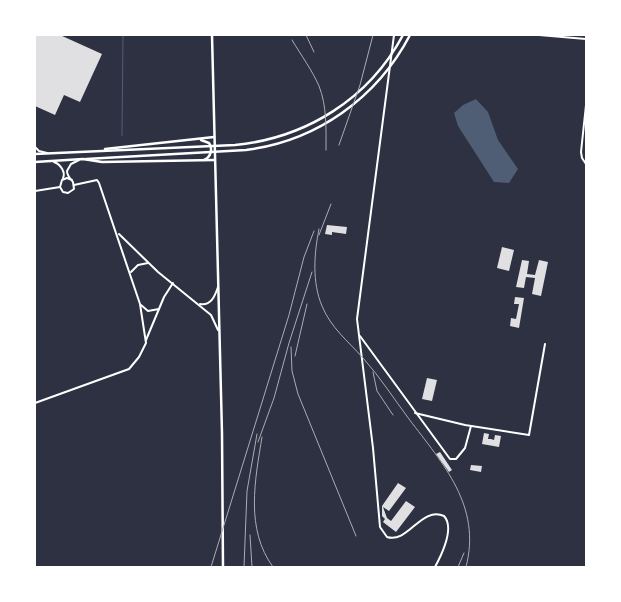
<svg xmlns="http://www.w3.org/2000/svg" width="621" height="602" font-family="Overpass,sans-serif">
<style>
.water{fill:#4f5d75}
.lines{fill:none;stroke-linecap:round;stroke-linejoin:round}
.stream{stroke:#4f5d75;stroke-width:1}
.building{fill:#e0e0e3}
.minor{stroke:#fff;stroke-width:2}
.tertiary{stroke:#fff;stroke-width:2}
.secondary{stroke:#fff;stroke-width:2.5}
.rail{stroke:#abadb3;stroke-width:1}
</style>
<rect width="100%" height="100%" fill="#2d3142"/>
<polygon class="water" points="476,99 488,112 498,140 518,169 509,183 494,182 458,126 454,113 463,105"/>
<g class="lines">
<polyline class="stream" points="122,136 123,35"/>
</g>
<g class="building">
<polygon points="35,35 60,35 102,54 80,102 64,95 55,115 35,106"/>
<polygon points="327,225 347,227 346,234 332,232 332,235 325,234"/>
<polygon points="502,247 514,250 509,271 497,268"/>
<polygon points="522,260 529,261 527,274 535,275 539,260 548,262 541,296 532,294 535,278 526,277 524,288 516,287"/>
<polygon points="515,297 524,298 519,328 510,326 511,318 516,319 519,304 514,304"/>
<polygon points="427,378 437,380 432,401 422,399"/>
<polygon points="484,433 489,434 488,439 491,439 494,440 495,435 501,436 499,447 482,444"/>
<polygon points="440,452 452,470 449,472 436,454"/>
<polygon points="471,465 482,466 481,472 470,470"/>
<polygon points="398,483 406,488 389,511 383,507 387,518 391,521 406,501 415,507 396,532 383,522 385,519 382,516 382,506"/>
</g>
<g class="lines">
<g class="minor">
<polyline points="539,35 586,39"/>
<polyline points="586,105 581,152 582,158 586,164"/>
<path d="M54 162C60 164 66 172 63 178"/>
<path d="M72 180 67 178 62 180 60 187 63 192 68 193 74 189 73 182C70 178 67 176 67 171L71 164 79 160"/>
<polyline points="35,191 60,187"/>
<polyline points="119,234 158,272 211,315 218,330"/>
<polyline points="131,272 138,265 148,263"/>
<path d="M200 304C211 306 215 296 218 287"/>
<polyline points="141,305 148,311 159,309"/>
<polyline points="360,336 450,459 456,459 465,448 471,426"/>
<polyline points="146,340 164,297 173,283"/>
<polyline points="35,403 129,369 139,357 146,343 140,304 99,183 97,180 74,185"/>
<polyline points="415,413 465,425 529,435 545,344"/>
</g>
<g class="tertiary">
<path d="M394 35 357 319 373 448 380 527 387 537C408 544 421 506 444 516 455 528 442 554 435 567"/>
<polyline points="35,147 39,151 47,153"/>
</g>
<g class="secondary">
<polyline points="212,35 222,433 223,567"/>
<path d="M201 140 209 143C213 149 211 157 204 160"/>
<polyline points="105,149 214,137"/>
<path d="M35 154 235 145C306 138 369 99 403 35"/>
<path d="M86 159 246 150C317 141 377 98 410 35"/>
<polyline points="35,162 83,159 102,162 214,160"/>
</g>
<g class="rail">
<polyline points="306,35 314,52"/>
<path d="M292 40C301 55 312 70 319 86 327 106 326 129 326 150"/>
<polyline points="339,145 360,85 373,35"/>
<path d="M319 229C314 254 312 282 322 306 331 328 348 341 363 358 380 377 394 399 409 419 443 464 482 506 466 567"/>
<polyline points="319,235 331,204"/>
<polyline points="291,347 292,371 298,394 356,536"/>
<polyline points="295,356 307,304"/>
<polyline points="373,372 377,391 393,415"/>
<path d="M262 437C255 480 245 529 273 567"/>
<polyline points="258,442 274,398 289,343 312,272"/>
<polyline points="250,535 252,567"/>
<polyline points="211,567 289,315 304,257 314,231"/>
<polyline points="244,567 247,491 257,434"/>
<polyline points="458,567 464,553"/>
</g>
</g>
<rect width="621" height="602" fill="none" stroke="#ffffff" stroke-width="72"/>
</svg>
